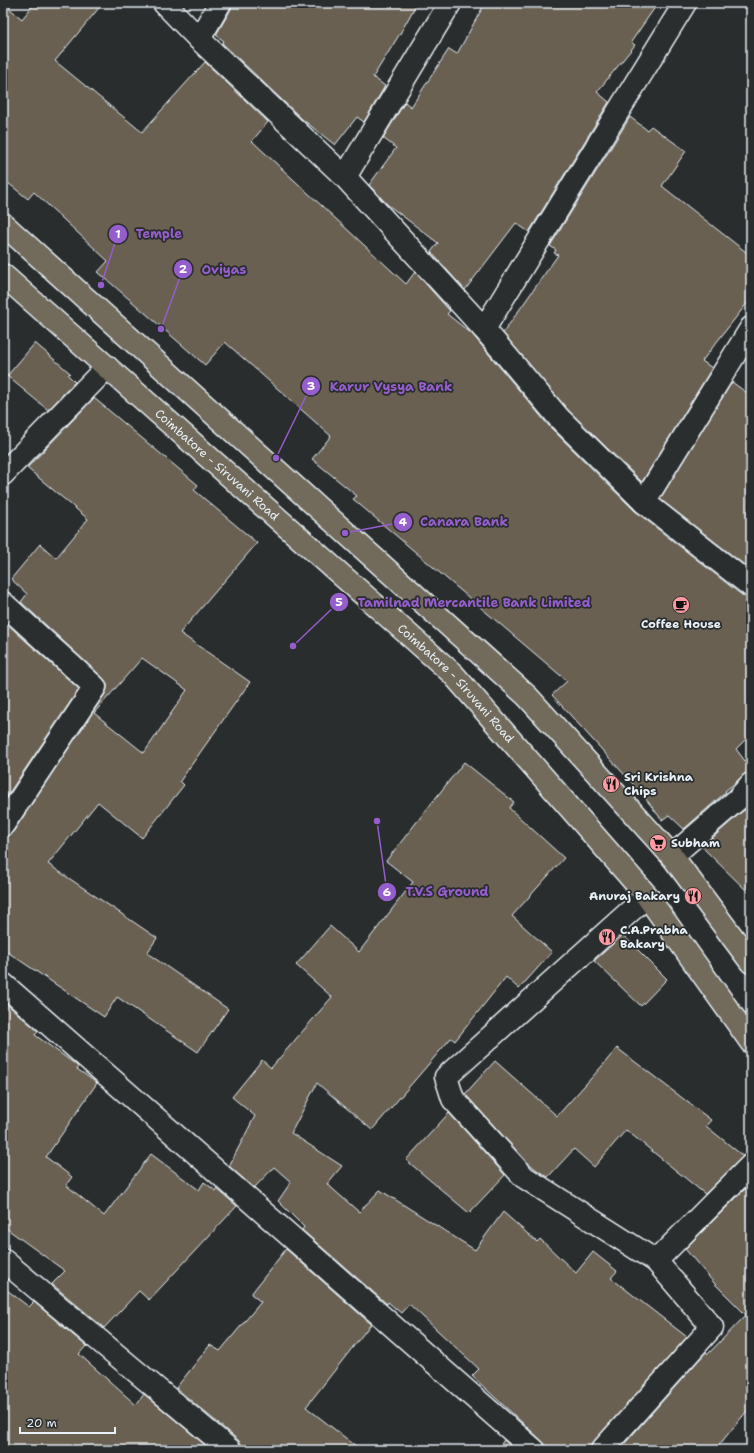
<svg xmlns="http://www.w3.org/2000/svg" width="754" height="1453" font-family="'Shantell Sans',sans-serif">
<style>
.building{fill:#696051;stroke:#e8f1f8;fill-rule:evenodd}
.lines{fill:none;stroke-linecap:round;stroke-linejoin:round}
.minor-casing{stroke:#e8f1f8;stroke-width:25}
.primary-casing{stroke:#e8f1f8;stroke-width:25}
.minor{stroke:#2a2d2e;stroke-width:22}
.primary{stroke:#726b5a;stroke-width:22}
.labels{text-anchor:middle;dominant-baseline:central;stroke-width:3.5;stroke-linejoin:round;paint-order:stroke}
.street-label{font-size:12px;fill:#e8f1f8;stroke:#2a2d2e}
.poi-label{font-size:12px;font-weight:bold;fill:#e8f1f8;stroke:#2a2d2e;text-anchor:start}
.leader{fill:none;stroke:#965dcd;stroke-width:1.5}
.callout-dot{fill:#965dcd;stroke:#2a2d2e;stroke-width:1.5}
.mark-label{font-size:12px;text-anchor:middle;font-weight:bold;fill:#fff}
.callout-label{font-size:13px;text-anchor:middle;font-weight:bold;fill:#965dcd;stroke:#2a2d2e;stroke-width:3.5;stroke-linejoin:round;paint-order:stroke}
</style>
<rect width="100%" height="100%" fill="#2a2d2e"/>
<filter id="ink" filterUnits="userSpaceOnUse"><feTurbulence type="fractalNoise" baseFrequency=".025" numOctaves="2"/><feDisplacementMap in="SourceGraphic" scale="8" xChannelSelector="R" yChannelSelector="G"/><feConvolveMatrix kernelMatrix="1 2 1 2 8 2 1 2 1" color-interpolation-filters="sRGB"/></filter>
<g filter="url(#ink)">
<g class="building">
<polygon points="3,3 22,19 35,3 103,3 55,61 142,132 205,62 268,122 252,141 406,284 415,272 450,311 447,314 472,334 549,426 635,511 743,596 751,598 751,734 736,749 751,769 751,772 747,772 742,776 735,783 725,791 726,792 684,829 669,815 662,820 642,794 552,695 567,681 353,499 357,496 312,459 331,436 225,342 205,365 98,272 108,261 34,192 28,199 3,179"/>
<polygon points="232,3 417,3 401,32 373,77 385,86 364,122 357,117 335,145 302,119 222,43 224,41 216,35 231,9"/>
<polygon points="485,3 658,3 631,42 635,45 597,92 609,102 529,232 516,223 465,290 431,252 438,243 388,205 369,185 396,148 383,138 405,102 411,107 449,49 457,54"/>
<polygon points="630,117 647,130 651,126 686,151 662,186 751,256 751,298 702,361 712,368 642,482 568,410 503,333 558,255 554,253 556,250 550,246"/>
<polygon points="35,343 70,373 68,375 75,382 48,410 7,376"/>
<polygon points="732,382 751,396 751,570 660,499"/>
<path d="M94 398 198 485 194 490 257 543 180 633 250 682 180 781 184 785 142 838 98 802 48 864 157 938 147 953 228 1009 198 1052 117 997 104 1017 3 949V837L9 836 13 832 105 694 107 689V683L103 678 21 602 27 594 11 579 40 544 56 558 88 519 27 468ZM142 658 187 690 144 753 94 713Z"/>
<polygon points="6,623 79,689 3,802 3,628"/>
<polygon points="464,762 514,802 509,808 564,858 512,916 552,952 519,989 506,977 455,1041 451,1038 372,1130 317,1083 291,1133 342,1166 327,1184 359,1212 380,1190 475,1250 503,1212 537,1242 540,1239 576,1273 593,1252 617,1271 611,1278 687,1337 593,1442 590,1450 546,1450 546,1446 542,1441 472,1376 479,1369 409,1304 401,1313 388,1302 387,1304 302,1230 304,1227 278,1201 291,1182 274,1167 254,1188 229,1166 255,1116 232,1097 262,1060 271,1068 332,997 296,965 330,926 359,952 413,882 386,861"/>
<polygon points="744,810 751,816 751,895 702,847"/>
<polygon points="623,935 667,979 641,1006 594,961"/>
<polygon points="3,1001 38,1031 35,1035 75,1064 78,1067 77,1069 97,1083 46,1157 72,1177 66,1185 104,1216 151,1154 199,1190 204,1182 216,1191 217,1189 237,1206 149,1300 139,1291 104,1328 52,1284 65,1271 3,1226"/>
<polygon points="617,1048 711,1120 706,1126 743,1156 705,1194 626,1130 594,1167 574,1149 548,1177 537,1170 526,1161 465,1094 495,1061 557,1116 603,1065"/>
<polygon points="449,1113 505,1175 469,1213 406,1160"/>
<polygon points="751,1183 751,1406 715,1450 619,1450 706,1352 708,1354 746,1315 715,1284 685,1249"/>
<polygon points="286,1249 371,1324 306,1407 361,1450 242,1450 242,1445 238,1440 176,1388 210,1345 220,1351 261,1302 251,1294"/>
<polygon points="3,1287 29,1307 34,1302 86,1346 79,1354 136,1405 144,1394 211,1450 3,1450"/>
<polygon points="504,1440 515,1450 497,1450"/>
</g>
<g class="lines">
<defs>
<g id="minor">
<polyline points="164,3 199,39 345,177"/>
<polyline points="450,3 345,177 484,329 559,418 644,502 751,586"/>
<polyline points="199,39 220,3"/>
<polyline points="484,329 685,3"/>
<polyline points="3,474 107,367"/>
<polyline points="644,502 751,328"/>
<polyline points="3,603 95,687 3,825"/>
<polyline points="672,856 738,799 751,784"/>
<polyline points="647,896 446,1077 453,1099 524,1177 656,1261"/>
<polyline points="3,984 534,1450"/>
<polyline points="3,1260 230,1450"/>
<polyline points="602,1450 712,1327 656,1261 751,1165"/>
</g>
<g id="primary">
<polyline points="3,224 527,696 672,856 751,962"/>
<path id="s1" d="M3 275 453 674 647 896 751 1042"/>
</g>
</defs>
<use href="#minor" class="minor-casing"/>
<use href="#primary" class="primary-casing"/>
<use href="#minor" class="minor"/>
<use href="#primary" class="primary"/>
</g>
</g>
<defs>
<symbol id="cafe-disc" viewBox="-11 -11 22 22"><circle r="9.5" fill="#ff9aa2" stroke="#2a2d2e"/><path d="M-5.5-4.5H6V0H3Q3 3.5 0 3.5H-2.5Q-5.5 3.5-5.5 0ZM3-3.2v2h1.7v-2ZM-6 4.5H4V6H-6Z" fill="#111"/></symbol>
<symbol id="restaurant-disc" viewBox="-11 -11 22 22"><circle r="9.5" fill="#ff9aa2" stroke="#2a2d2e"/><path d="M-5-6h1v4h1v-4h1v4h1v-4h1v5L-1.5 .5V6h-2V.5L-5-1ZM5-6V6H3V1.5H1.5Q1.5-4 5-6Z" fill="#111"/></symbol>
<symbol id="supermarket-disc" viewBox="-11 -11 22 22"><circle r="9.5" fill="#ff9aa2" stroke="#2a2d2e"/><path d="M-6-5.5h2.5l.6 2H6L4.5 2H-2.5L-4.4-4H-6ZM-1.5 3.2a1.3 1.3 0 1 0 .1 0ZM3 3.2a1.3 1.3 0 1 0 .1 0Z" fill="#111"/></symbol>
</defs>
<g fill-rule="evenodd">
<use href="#cafe-disc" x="671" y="595" width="20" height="20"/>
<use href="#restaurant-disc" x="601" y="774" width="20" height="20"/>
<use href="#supermarket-disc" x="648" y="833" width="20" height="20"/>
<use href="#restaurant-disc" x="683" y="886" width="20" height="20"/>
<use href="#restaurant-disc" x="597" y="927" width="20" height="20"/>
</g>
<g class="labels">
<g class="street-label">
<text stroke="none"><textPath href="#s1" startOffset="286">Coimbatore - Siruvani Road</textPath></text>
<text stroke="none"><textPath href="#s1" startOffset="610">Coimbatore - Siruvani Road</textPath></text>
</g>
<g class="poi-label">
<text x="681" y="624" text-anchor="middle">Coffee House</text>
<text x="624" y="777">Sri Krishna<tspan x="624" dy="14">Chips</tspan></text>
<text x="671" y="843">Subham</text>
<text x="680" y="896" text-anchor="end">Anuraj Bakary</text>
<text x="620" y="930">C.A.Prabha<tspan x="620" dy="14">Bakary</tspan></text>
</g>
</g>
<path class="leader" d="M101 285L118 234M161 329L183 269M276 458L311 386M345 533L403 522M293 646L339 602M377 821L387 892"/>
<g class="callout-dot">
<circle cx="101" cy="285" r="4"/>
<circle cx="161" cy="329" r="4"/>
<circle cx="276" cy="458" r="4"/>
<circle cx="345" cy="533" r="4"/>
<circle cx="293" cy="646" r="4"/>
<circle cx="377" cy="821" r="4"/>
<circle cx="118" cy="234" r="10"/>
<circle cx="183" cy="269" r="10"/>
<circle cx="311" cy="386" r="10"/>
<circle cx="403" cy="522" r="10"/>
<circle cx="339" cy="602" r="10"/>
<circle cx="387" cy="892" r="10"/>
</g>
<g class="mark-label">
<text x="118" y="238">1</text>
<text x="183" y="273">2</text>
<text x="311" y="390">3</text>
<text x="403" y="526">4</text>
<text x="339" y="606">5</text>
<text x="387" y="896">6</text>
</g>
<g class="callout-label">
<text x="159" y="238">Temple</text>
<text x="224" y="274">Oviyas</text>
<text x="391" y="391">Karur Vysya Bank</text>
<text x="464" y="526">Canara Bank</text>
<text x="474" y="607">Tamilnad Mercantile Bank Limited</text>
<text x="447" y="896">T.V.S Ground</text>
</g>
<rect width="754" height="1453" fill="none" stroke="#2a2d2e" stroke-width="16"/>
<rect x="8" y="8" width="738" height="1437" fill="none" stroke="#e8f1f8" stroke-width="1.5" filter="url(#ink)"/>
<path d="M20 1427v6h95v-6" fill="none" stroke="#e8f1f8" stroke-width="2"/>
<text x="26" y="1427" font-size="12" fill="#e8f1f8" stroke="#2a2d2e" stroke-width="3" paint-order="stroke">20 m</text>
</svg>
